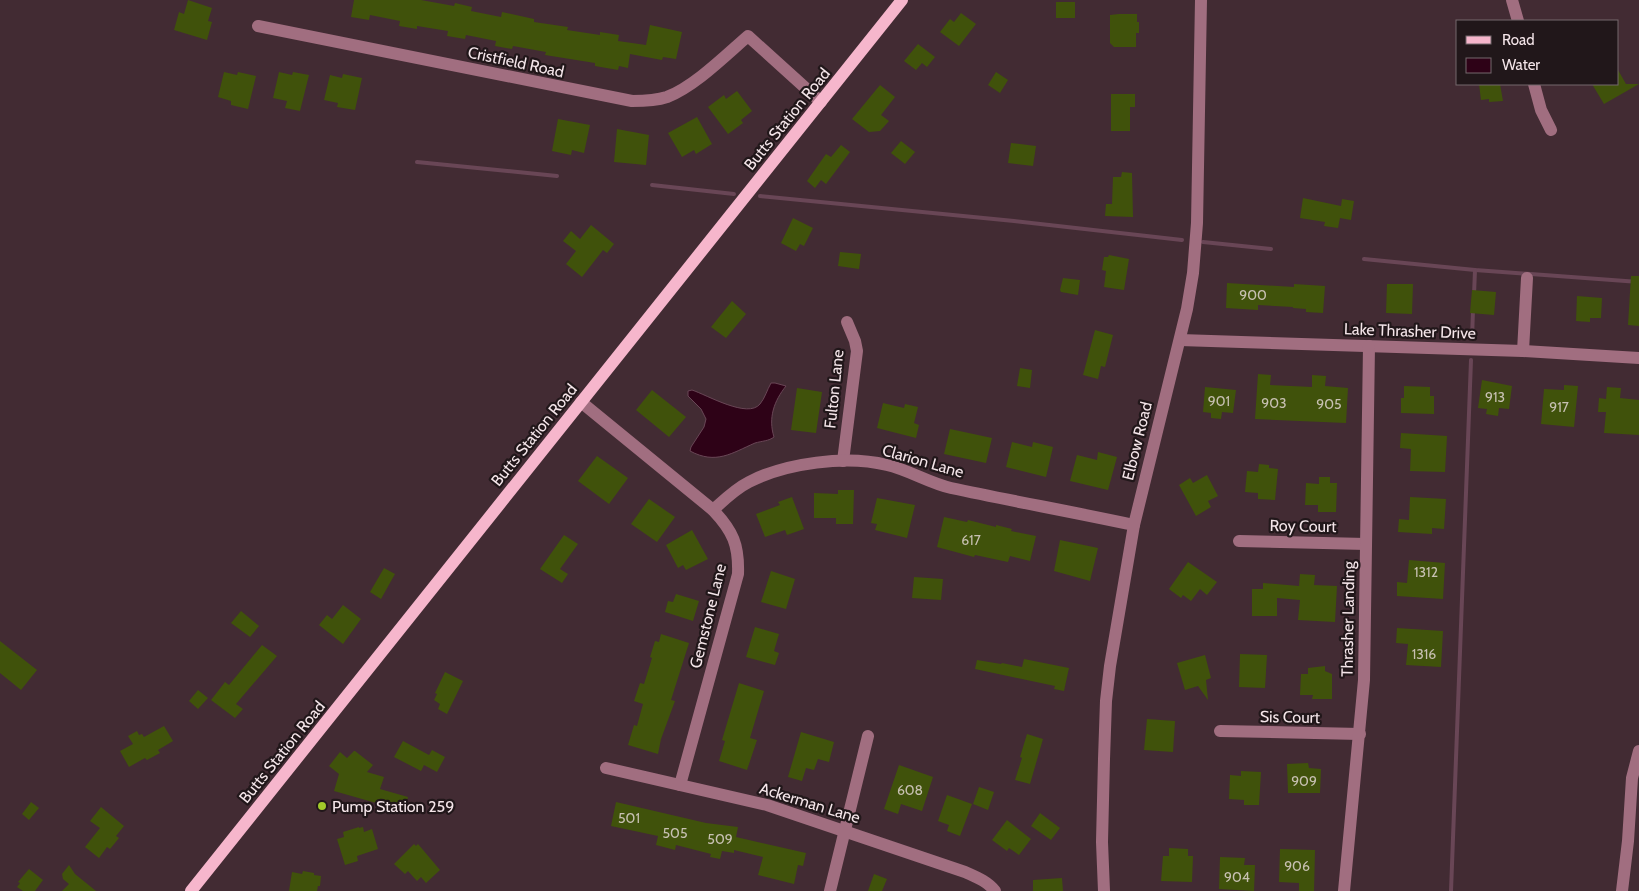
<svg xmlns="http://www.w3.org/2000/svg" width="1639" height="891" font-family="Cabin,sans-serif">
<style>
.water{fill:#2e0217;stroke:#694656}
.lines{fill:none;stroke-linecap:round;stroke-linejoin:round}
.stream{stroke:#694656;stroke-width:4}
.building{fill:#40520b}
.minor{stroke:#a16e80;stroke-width:12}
.major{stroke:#f6b6cc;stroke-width:12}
.poi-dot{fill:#a1c92a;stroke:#21171a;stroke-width:2}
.labels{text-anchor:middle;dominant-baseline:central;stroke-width:4.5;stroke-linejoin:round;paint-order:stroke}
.number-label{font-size:14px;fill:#c7c0b2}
.street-label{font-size:16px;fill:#f4e5e9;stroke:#21171a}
.poi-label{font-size:16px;fill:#f4e5e9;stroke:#21171a;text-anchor:start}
</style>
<rect width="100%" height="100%" fill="#422b33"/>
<path class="water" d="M771 383H775L786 386C774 401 768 418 774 437 769 441 762 441 755 443 732 453 716 465 690 451L691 447 704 427 706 419 701 409 688 396V391L692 390C707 395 748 419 760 404 765 398 767 390 771 383Z"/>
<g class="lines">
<g class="stream">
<polyline points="417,162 557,176"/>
<polyline points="652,185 734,194"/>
<polyline points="760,196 1014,221 1182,240"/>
<polyline points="1203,242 1271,249"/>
<polyline points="1364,259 1475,270 1639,282"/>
<polyline points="1474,295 1475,270"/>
<polyline points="1472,339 1473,310"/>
<polyline points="1451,891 1471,360"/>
</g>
</g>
<g class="building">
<polygon points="188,0 212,8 208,21 212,22 207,40 174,30 179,12 184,14"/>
<polygon points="354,0 421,0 454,6 455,3 472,7 471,11 501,17 502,12 534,19 534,22 568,27 567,30 600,35 600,32 619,35 618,41 646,45 650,25 682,32 676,59 663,57 662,60 630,54 628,68 619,66 618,70 595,66 595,63 545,55 546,52 513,46 512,49 495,46 496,41 466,35 465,39 447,36 448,31 417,26 417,29 399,26 400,21 370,15 369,20 351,17"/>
<rect x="1056" y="2" width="19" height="16"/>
<polygon points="961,13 976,24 959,46 940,32 950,19 954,22"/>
<polygon points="1119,14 1137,14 1137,22 1139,22 1139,33 1136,33 1136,47 1114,47 1110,43 1110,15"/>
<polygon points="918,44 935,57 927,67 922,63 916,70 904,61"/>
<polygon points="1618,70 1626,84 1639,84 1604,104 1592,84 1618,84"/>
<polygon points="224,72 237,75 238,72 256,76 248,109 231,105 231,101 218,97"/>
<polygon points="279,72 292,75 293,72 309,75 300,111 285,108 287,101 273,98"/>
<polygon points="996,72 1008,80 1000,93 988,85"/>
<polygon points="343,74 362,78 355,110 337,107 338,103 324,100 330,75 342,78"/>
<polygon points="1479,84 1500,84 1503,101 1489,102 1489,99 1481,100"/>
<polygon points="880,85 895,97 881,115 889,121 880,131 869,132 852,119"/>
<polygon points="737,91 752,111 741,120 743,123 728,134 708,107 724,95 726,99"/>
<polygon points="1111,94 1135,94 1135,107 1130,107 1130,131 1111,131"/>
<polygon points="697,117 712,144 696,154 694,150 682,157 668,133"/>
<polygon points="558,119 590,125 584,153 572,150 571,155 552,151"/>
<polygon points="617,129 649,135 646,165 614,162"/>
<polygon points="901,141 915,152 905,164 891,153"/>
<polygon points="1011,143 1036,146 1033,166 1008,163"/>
<polygon points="841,145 850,152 826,184 821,180 815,188 807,181 826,154 831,157"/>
<polygon points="1122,172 1132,173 1133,217 1105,216 1106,204 1112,204 1113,177 1121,177"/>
<polygon points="1303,198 1341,206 1342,199 1354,201 1351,220 1340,218 1338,228 1324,226 1325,222 1300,218"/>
<polygon points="793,218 813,228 804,246 800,244 796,251 781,243"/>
<polygon points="591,225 614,244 607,253 603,250 582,277 566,264 576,251 563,241 571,231 580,239"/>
<polygon points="840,252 861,254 859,269 838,266"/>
<polygon points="1109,255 1129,259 1124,290 1104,287 1106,271 1102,270 1104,257 1108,257"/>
<polygon points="1631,276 1639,276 1639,326 1628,325"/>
<polygon points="1063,278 1080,280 1078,295 1061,292 1060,290"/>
<polygon points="1227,283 1294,287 1294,284 1325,286 1323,313 1306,312 1306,309 1293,308 1293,307 1258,305 1258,310 1226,308"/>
<polygon points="1387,284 1413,284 1412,314 1386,313"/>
<polygon points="1472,290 1496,292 1494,315 1470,313"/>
<polygon points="1577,296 1602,298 1601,318 1590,318 1590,322 1576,321"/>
<polygon points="732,301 746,314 726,338 711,327"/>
<polygon points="1095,330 1113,335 1105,367 1101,366 1098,379 1083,375"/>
<polygon points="1020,368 1032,370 1030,388 1017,386"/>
<polygon points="1258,374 1271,375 1270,385 1312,387 1312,375 1326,376 1325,386 1348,388 1346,423 1255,419"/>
<polygon points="1482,380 1512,386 1509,409 1499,408 1498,416 1486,414 1487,409 1478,408"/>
<polygon points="1564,385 1578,386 1574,427 1541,424 1544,389 1564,390"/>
<polygon points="1404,386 1430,387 1430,396 1434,396 1434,414 1401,413 1401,398 1404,398"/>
<polygon points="1205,387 1236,390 1233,413 1222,412 1221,419 1211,418 1211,413 1203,412"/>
<polygon points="1607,387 1621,388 1620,398 1639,400 1639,435 1604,433 1606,412 1598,412 1599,398 1606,399"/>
<polygon points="797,388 822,392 816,433 791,430"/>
<polygon points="652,390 686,417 669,437 636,410"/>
<polygon points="883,403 904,408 905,404 918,407 914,423 919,425 916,438 877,428"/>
<polygon points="950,429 992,438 986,463 944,454"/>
<polygon points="1401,433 1447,436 1445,472 1410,471 1411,449 1400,448"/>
<polygon points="1012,442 1032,447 1033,442 1053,447 1046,477 1006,467"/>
<polygon points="1098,452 1117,457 1108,490 1070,481 1077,455 1097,460"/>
<polygon points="597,456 628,478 609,504 578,481"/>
<polygon points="1259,464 1269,465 1269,468 1278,469 1275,500 1258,499 1258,493 1245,492 1247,471 1258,472"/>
<polygon points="1207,475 1218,496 1208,501 1211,507 1196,516 1179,485 1190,478 1193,483"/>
<polygon points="1319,477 1330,477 1330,483 1337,483 1336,512 1318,512 1318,505 1305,505 1306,483 1319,484"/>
<polygon points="838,490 854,490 853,524 836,524 836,518 814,518 814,493 838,494"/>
<polygon points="792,497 804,529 787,535 785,530 765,537 756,514 780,505 778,502"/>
<polygon points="1410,497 1446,499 1444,529 1432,528 1432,534 1398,532 1399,519 1409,520"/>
<polygon points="877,498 915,505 907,538 875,530 877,524 871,523"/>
<polygon points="649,499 675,517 657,542 631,524"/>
<polygon points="944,517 967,522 968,520 996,527 996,525 1012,529 1011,531 1036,536 1030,561 1010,556 1008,562 975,555 974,557 937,547"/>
<polygon points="692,530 708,559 686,570 683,565 678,568 666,545"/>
<polygon points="564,535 578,544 560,569 568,574 562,583 540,569"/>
<polygon points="1060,540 1098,548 1090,581 1054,571"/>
<polygon points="1409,560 1445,563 1443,599 1397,596 1397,582 1407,583"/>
<polygon points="1188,562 1217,582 1207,595 1200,589 1191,601 1183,595 1181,598 1169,589"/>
<polygon points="384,568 395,574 381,599 370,592"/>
<polygon points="771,571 795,579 786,609 761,602"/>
<polygon points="1300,574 1315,575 1314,585 1337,586 1335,622 1298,620 1300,600 1277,598 1277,616 1252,616 1252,589 1263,589 1263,583 1299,586"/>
<polygon points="914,577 943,579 941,600 912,598"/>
<polygon points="676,594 699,601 693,621 665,612 668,601 673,602"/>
<polygon points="343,605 361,619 343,644 319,625 327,615 332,619"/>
<polygon points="241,611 259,626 250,637 231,623"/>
<polygon points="755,627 779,634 774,651 779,653 775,665 746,657"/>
<polygon points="1397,628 1443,631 1441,667 1406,665 1408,644 1396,643"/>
<polygon points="661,634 689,643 671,700 675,701 661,739 658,754 628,745 634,725 637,726 643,704 634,701 640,683 644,684 652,658 650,657 655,641 659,642"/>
<polygon points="0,641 37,670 21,690 0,673"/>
<polygon points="262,645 277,656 236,704 243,709 235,718 211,700 225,682 229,685"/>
<polygon points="1240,654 1267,655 1265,688 1239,687"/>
<polygon points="1205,655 1211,678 1206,680 1208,700 1198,686 1185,690 1177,663"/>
<polygon points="1024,659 1069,668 1064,691 1054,689 1055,686 975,669 977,660 1001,664 1002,663 1022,667"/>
<polygon points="1325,666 1325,671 1332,674 1332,699 1312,699 1313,695 1300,695 1301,674 1308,674 1308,668"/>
<polygon points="445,672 463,681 447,714 438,709 440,704 434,700 437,694 435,693"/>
<polygon points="739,683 764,691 750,738 757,740 747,770 719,761 725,741 722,740"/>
<polygon points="198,690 208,698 198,709 189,701"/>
<polygon points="1147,719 1175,721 1173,752 1144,750"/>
<polygon points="164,726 173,741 158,750 160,753 147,760 145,758 129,767 120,751 133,744 128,736 137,731 139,735 142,734 144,737"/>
<polygon points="801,732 834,742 829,762 818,759 814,770 806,768 802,781 788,777"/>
<polygon points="1027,734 1043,739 1030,784 1015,780 1022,758 1020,757"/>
<polygon points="403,741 429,755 432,750 445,757 437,772 424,765 421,771 394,757"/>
<polygon points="354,751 355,751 373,765 367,772 384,777 380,789 408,797 404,811 334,791 339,774 329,766 340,752 347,758"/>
<polygon points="1308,763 1309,768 1321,769 1320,793 1288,793 1287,764"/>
<polygon points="899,765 933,777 922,811 901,804 898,814 884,809"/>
<polygon points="1241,771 1261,772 1259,805 1244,805 1244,800 1229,799 1230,775 1241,776"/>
<polygon points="979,787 994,792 988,810 973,804"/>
<polygon points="947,795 972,804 960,836 947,831 949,825 938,821"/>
<polygon points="31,802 39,808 29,820 22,814"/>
<polygon points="616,802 706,823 738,827 736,837 806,853 803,866 798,865 794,884 758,875 763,857 734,850 734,853 722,851 720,859 710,857 711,854 676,845 675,850 656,845 658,836 611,826"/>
<polygon points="101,807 124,826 116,836 119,838 110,849 107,847 99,858 85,847 100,828 90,821"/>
<polygon points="1040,813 1060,828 1051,840 1031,826"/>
<polygon points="1007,820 1031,839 1019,855 1009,848 1007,851 992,840"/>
<polygon points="359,827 359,828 363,827 364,832 372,829 378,849 357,856 358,861 345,865 337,839 344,837 343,832"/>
<polygon points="414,844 416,846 418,844 440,870 426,883 421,877 417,881 408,871 405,874 394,864"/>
<polygon points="1169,848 1188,849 1188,856 1193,856 1192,882 1161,881 1163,856 1169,856"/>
<polygon points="1280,849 1315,850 1314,891 1299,891 1299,883 1279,882"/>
<polygon points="1220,857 1245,858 1244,865 1255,865 1254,891 1219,889"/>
<polygon points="69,865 75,874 96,891 62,891 69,884 63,879 62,874"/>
<polygon points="29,869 43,880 35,891 23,891 17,887 20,883 18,882"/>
<polygon points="303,871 314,873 314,875 321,876 320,886 318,886 317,891 289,891 292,872 302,874"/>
<polygon points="874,874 887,879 882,891 868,891"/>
<polygon points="1062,878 1063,891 1033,891 1033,880"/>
</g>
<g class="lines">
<g class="minor">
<polyline points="1512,0 1518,21"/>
<path d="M258 26 632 101C643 101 655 101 667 97 694 87 726 55 748 36L821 102"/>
<polyline points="1534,84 1541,110 1551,130"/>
<polyline points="1180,340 1523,351 1639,358"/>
<polyline points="1523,351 1527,278"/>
<path d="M581 402 713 510C733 531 739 545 738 574L680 785"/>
<polyline points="843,461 857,351 855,341 847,322"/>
<path d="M713 510C724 500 735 489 749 482 786 463 846 455 887 465 909 470 929 483 951 488 1012 501 1073 512 1134 525"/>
<polyline points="1239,541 1366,544"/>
<polyline points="1220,731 1360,734"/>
<path d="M606 768 767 805 965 872C976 877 987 881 995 891"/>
<polyline points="830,891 868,736"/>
<polyline points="1104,891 1102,842 1104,759 1106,701 1110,666 1134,525 1187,309 1193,273 1197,223 1201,0"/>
<polyline points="1344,891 1364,680 1369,346"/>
<polyline points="1622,891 1628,841 1632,778 1639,751"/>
</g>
<polyline class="major" points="191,891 902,0"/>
</g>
<circle class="poi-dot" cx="322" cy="806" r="5"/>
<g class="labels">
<g class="number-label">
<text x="1253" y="295">900</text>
<text x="1495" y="397">913</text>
<text x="1219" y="401">901</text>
<text x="1274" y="403">903</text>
<text x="1329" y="404">905</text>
<text x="1559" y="407">917</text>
<text x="971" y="540">617</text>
<text x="1426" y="572">1312</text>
<text x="1424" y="654">1316</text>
<text x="1304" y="781">909</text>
<text x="910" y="790">608</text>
<text x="629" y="818">501</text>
<text x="675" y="833">505</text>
<text x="720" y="839">509</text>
<text x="1297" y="866">906</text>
<text x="1237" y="877">904</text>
</g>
<g class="street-label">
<text transform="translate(516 62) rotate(12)">Cristfield Road</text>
<text transform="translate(787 119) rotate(-51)">Butts Station Road</text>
<text transform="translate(1410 331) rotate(2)">Lake Thrasher Drive</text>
<text transform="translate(834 389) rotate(-84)">Fulton Lane</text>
<text transform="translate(534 435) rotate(-51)">Butts Station Road</text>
<text transform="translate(1137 441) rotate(-76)">Elbow Road</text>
<text transform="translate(923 461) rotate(16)">Clarion Lane</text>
<text transform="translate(1303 526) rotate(1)">Roy Court</text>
<text transform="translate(708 616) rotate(-76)">Gemstone Lane</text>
<text transform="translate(1348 619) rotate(-89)">Thrasher Landing</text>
<text transform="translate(1290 717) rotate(1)">Sis Court</text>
<text transform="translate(282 752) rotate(-51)">Butts Station Road</text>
<text transform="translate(810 803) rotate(17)">Ackerman Lane</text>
</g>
<g class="poi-label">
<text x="332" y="806">Pump Station 259</text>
</g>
</g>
<rect x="1456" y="20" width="162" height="65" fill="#21171a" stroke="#75696d"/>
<rect x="1466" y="36" width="25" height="8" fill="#f6b6cc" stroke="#75696d"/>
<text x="1502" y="45" font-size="15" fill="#f4e5e9">Road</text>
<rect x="1466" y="58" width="25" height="15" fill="#2e0217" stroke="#75696d"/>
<text x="1502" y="70" font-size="15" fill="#f4e5e9">Water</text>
</svg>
